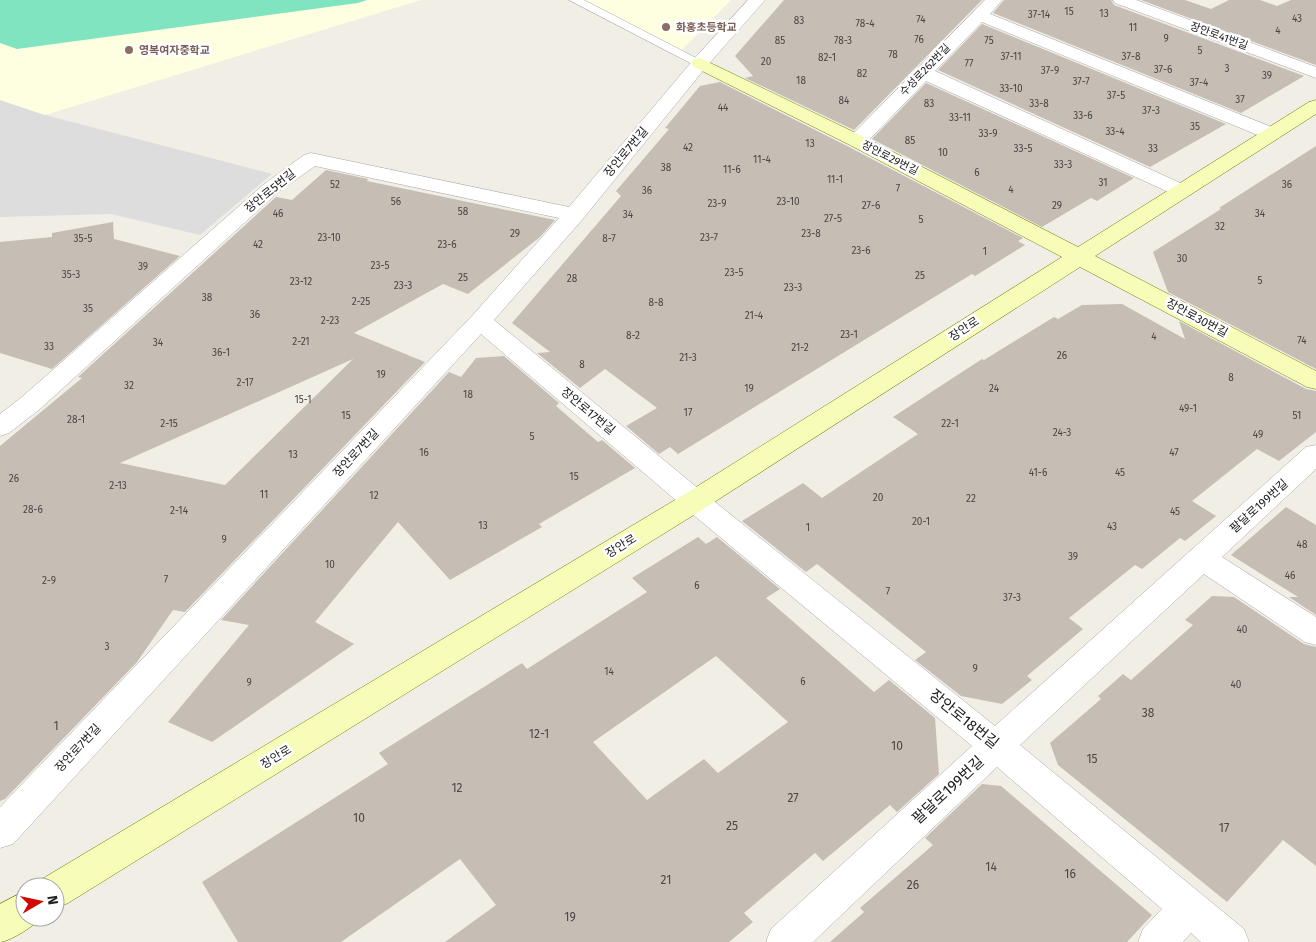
<svg xmlns="http://www.w3.org/2000/svg" width="1316" height="942" font-family="'Fira Sans','Noto Sans KR',sans-serif">
<style>
.residential{fill:#dedddd}
.education{fill:#feffe1}
.pitch{fill:#80e4c1}
.building{fill:#c6bdb5;fill-rule:evenodd}
.lines{fill:none;stroke-linecap:round;stroke-linejoin:round}
.lane-casing{stroke:#a7a7a7;stroke-width:1}
.street-casing{stroke:#a7a7a7;stroke-width:1}
.secondary-casing{stroke:#6b7e00;stroke-width:1}
.lane{fill:#fff;fill-rule:evenodd}
.street{fill:#fff;fill-rule:evenodd}
.secondary{fill:#f7fdb8;fill-rule:evenodd}
.education-dot{fill:#8d6e63;stroke:#fff;stroke-width:2}
.labels{text-anchor:middle;dominant-baseline:central;stroke-width:5;stroke-linejoin:round;paint-order:stroke}
.number-label{font-size:10px;fill:#4a4745}
.far-education-label{font-size:11px;font-weight:bold;fill:#785e54;stroke:#fff;text-anchor:start}
.far-street-label{font-size:11px;fill:#202020;stroke:#fff}
.street-label{font-size:12px;fill:#202020;stroke:#fff}
.near-number-label{font-size:12px;fill:#4a4745}
.near-street-label{font-size:15px;fill:#202020;stroke:#fff}
</style>
<rect width="100%" height="100%" fill="#f1eee6"/>
<polygon class="residential" points="0,100 45,115 272,174 200,235 111,214 0,217"/>
<g class="education">
<polygon points="0,0 421,0 45,115 0,100"/>
<polygon points="575,0 731,0 678,54"/>
</g>
<polygon class="pitch" points="0,0 367,0 358,3 17,49 0,43"/>
<g class="building">
<polygon points="784,0 982,0 854,130 745,78 753,76 735,56"/>
<polygon points="1004,0 1111,0 1114,5 1304,76 1241,113 993,13"/>
<polygon points="1141,0 1185,0 1211,9 1229,0 1260,0 1277,6 1291,0 1316,0 1316,65"/>
<polygon points="982,24 1226,124 1150,167 938,70"/>
<polygon points="720,82 849,147 1023,238 1018,241 1025,245 975,276 972,274 678,454 670,447 659,454 626,426 657,408 605,369 580,388 537,353 550,352 512,323 621,196 616,191 669,129 665,128 700,86"/>
<polygon points="926,83 1134,178 1097,201 1091,198 1042,227 872,139"/>
<polygon points="1316,146 1316,369 1168,292 1153,252 1221,209 1219,208"/>
<path d="M326 170 368 179 367 181 555 220 540 237 468 294 443 284 354 333 425 362 185 612 173 610 137 662 5 799 0 801V446L82 378 78 377 276 197 292 200ZM353 359 225 485 120 463Z"/>
<polygon points="113,222 114,239 180,256 52,369 0,353 0,242 52,237 52,233"/>
<polygon points="1122,304 1185,339 1179,321 1306,389 1316,391 1316,432 1279,461 1257,449 1192,501 1216,516 1185,541 1180,538 1142,569 1135,565 1069,618 1083,629 1027,676 1032,680 1002,704 961,696 915,660 926,652 817,564 806,572 742,521 803,483 822,498 918,434 893,417 982,359 984,360 1054,317 1058,319 1082,305"/>
<polygon points="504,356 559,403 556,406 598,442 602,440 635,468 539,524 542,527 450,580 398,522 315,622 354,644 212,742 168,722 249,625 221,620 449,372 461,377 476,358"/>
<polygon points="1286,507 1316,525 1316,615 1289,597 1298,597 1231,555"/>
<path d="M698 537 706 544 717 537 780 589 766 598 874 692 889 680 935 718 939 774 897 812 890 805 823 861 815 853 744 913 753 922 729 942H445L496 905 460 859 341 942H238L202 882 388 764 379 753 522 663 527 669 647 592 632 578ZM716 656 788 722 718 773 704 759 647 800 593 742Z"/>
<polygon points="1212,596 1234,597 1304,644 1316,647 1316,866 1283,840 1227,902 1058,765 1050,743 1101,699 1098,696 1123,674 1131,680 1193,625 1185,620"/>
<polygon points="982,784 1001,786 1152,915 1127,942 830,942 864,912 860,908 933,845 925,838"/>
</g>
<g class="lines">
<defs>
<polygon id="lane" points="569,0 584,0 706,63 700,67 696,66"/>
<g id="street">
<polygon points="748,0 765,0 706,67 582,220 494,320 705,494 995,726 1306,447 1316,445 1316,469 1222,557 1316,617 1316,645 1305,642 1204,574 1020,745 1244,929 1249,942 1201,942 1191,933 1183,942 1138,942 1143,929 1162,909 997,767 813,942 766,942 771,929 972,746 685,508 481,334 13,844 0,848 0,807 472,316 559,218 315,166 277,193 40,409 9,433 0,436 0,414 22,397 263,185 304,155 311,153 569,207 694,59"/>
<polygon points="985,0 1002,0 990,14 1279,130 1282,134 1279,138 1272,140 1265,138 982,22 935,71 1189,187 1192,191 1189,195 1182,197 1175,195 926,81 864,145 857,147 850,145 847,141 850,137"/>
<polygon points="1113,0 1136,0 1316,67 1316,78 1115,3"/>
</g>
<g id="secondary">
<polygon points="700,58 864,137 1078,247 1309,102 1316,100 1316,114 1095,256 1316,371 1316,389 1307,387 1080,267 705,508 68,903 55,909 55,887 38,887 42,879 685,494 1062,257 850,145 694,67 691,63 694,59"/>
<path d="M25 891V917H40C36 926 10 941 0 942V904Z"/>
</g>
</defs>
<use href="#lane" class="lane-casing"/>
<use href="#street" class="street-casing"/>
<use href="#secondary" class="secondary-casing"/>
<use href="#lane" class="lane"/>
<use href="#street" class="street"/>
<use href="#secondary" class="secondary"/>
</g>
<g class="education-dot">
<circle cx="666" cy="27" r="5"/>
<circle cx="129" cy="50" r="5"/>
</g>
<g class="labels">
<g class="number-label">
<text x="1069" y="12">15</text>
<text x="1104" y="14">13</text>
<text x="1039" y="15">37-14</text>
<text x="1297" y="19">43</text>
<text x="921" y="20">74</text>
<text x="799" y="21">83</text>
<text x="865" y="24">78-4</text>
<text x="1133" y="28">11</text>
<text x="1278" y="31">4</text>
<text x="1166" y="39">9</text>
<text x="919" y="40">76</text>
<text x="780" y="41">85</text>
<text x="843" y="41">78-3</text>
<text x="989" y="41">75</text>
<text x="1200" y="51">5</text>
<text x="893" y="55">78</text>
<text x="1011" y="57">37-11</text>
<text x="1131" y="57">37-8</text>
<text x="827" y="58">82-1</text>
<text x="766" y="62">20</text>
<text x="969" y="64">77</text>
<text x="1227" y="69">3</text>
<text x="1163" y="70">37-6</text>
<text x="1050" y="71">37-9</text>
<text x="862" y="74">82</text>
<text x="1267" y="76">39</text>
<text x="801" y="81">18</text>
<text x="1081" y="82">37-7</text>
<text x="1199" y="83">37-4</text>
<text x="1011" y="89">33-10</text>
<text x="1116" y="96">37-5</text>
<text x="1240" y="100">37</text>
<text x="844" y="101">84</text>
<text x="929" y="104">83</text>
<text x="1039" y="104">33-8</text>
<text x="723" y="108">44</text>
<text x="1151" y="111">37-3</text>
<text x="1083" y="116">33-6</text>
<text x="960" y="118">33-11</text>
<text x="1195" y="127">35</text>
<text x="1115" y="132">33-4</text>
<text x="988" y="134">33-9</text>
<text x="910" y="141">85</text>
<text x="810" y="144">13</text>
<text x="688" y="148">42</text>
<text x="1023" y="149">33-5</text>
<text x="1153" y="149">33</text>
<text x="943" y="153">10</text>
<text x="762" y="160">11-4</text>
<text x="1063" y="165">33-3</text>
<text x="666" y="168">38</text>
<text x="732" y="170">11-6</text>
<text x="977" y="173">6</text>
<text x="835" y="180">11-1</text>
<text x="1103" y="183">31</text>
<text x="335" y="185">52</text>
<text x="1287" y="185">36</text>
<text x="898" y="189">7</text>
<text x="1011" y="190">4</text>
<text x="647" y="191">36</text>
<text x="396" y="202">56</text>
<text x="788" y="202">23-10</text>
<text x="717" y="204">23-9</text>
<text x="871" y="206">27-6</text>
<text x="1057" y="206">29</text>
<text x="463" y="212">58</text>
<text x="278" y="214">46</text>
<text x="1260" y="214">34</text>
<text x="628" y="215">34</text>
<text x="833" y="219">27-5</text>
<text x="921" y="220">5</text>
<text x="1220" y="227">32</text>
<text x="515" y="234">29</text>
<text x="811" y="234">23-8</text>
<text x="329" y="238">23-10</text>
<text x="709" y="238">23-7</text>
<text x="83" y="239">35-5</text>
<text x="609" y="239">8-7</text>
<text x="258" y="245">42</text>
<text x="447" y="245">23-6</text>
<text x="861" y="251">23-6</text>
<text x="985" y="252">1</text>
<text x="1182" y="259">30</text>
<text x="380" y="266">23-5</text>
<text x="143" y="267">39</text>
<text x="734" y="273">23-5</text>
<text x="71" y="275">35-3</text>
<text x="920" y="276">25</text>
<text x="463" y="278">25</text>
<text x="572" y="279">28</text>
<text x="1260" y="281">5</text>
<text x="301" y="282">23-12</text>
<text x="403" y="286">23-3</text>
<text x="793" y="288">23-3</text>
<text x="207" y="298">38</text>
<text x="361" y="302">2-25</text>
<text x="656" y="303">8-8</text>
<text x="88" y="309">35</text>
<text x="255" y="315">36</text>
<text x="754" y="316">21-4</text>
<text x="330" y="321">2-23</text>
<text x="849" y="335">23-1</text>
<text x="633" y="336">8-2</text>
<text x="1154" y="337">4</text>
<text x="1302" y="341">74</text>
<text x="301" y="342">2-21</text>
<text x="158" y="343">34</text>
<text x="49" y="347">33</text>
<text x="800" y="348">21-2</text>
<text x="221" y="353">36-1</text>
<text x="1062" y="356">26</text>
<text x="688" y="358">21-3</text>
<text x="582" y="365">8</text>
<text x="381" y="375">19</text>
<text x="1231" y="378">8</text>
<text x="245" y="383">2-17</text>
<text x="129" y="386">32</text>
<text x="749" y="389">19</text>
<text x="994" y="389">24</text>
<text x="468" y="395">18</text>
<text x="303" y="400">15-1</text>
<text x="1188" y="409">49-1</text>
<text x="688" y="413">17</text>
<text x="346" y="416">15</text>
<text x="1297" y="416">51</text>
<text x="76" y="420">28-1</text>
<text x="169" y="424">2-15</text>
<text x="950" y="424">22-1</text>
<text x="1062" y="433">24-3</text>
<text x="1258" y="435">49</text>
<text x="532" y="437">5</text>
<text x="424" y="453">16</text>
<text x="1174" y="453">47</text>
<text x="293" y="455">13</text>
<text x="1038" y="473">41-6</text>
<text x="1120" y="473">45</text>
<text x="574" y="477">15</text>
<text x="14" y="479">26</text>
<text x="118" y="486">2-13</text>
<text x="264" y="495">11</text>
<text x="374" y="496">12</text>
<text x="878" y="498">20</text>
<text x="971" y="499">22</text>
<text x="33" y="510">28-6</text>
<text x="179" y="511">2-14</text>
<text x="1175" y="512">45</text>
<text x="921" y="522">20-1</text>
<text x="483" y="526">13</text>
<text x="1112" y="527">43</text>
<text x="808" y="528">1</text>
<text x="224" y="540">9</text>
<text x="1302" y="545">48</text>
<text x="1073" y="557">39</text>
<text x="330" y="565">10</text>
<text x="1290" y="576">46</text>
<text x="166" y="580">7</text>
<text x="49" y="581">2-9</text>
<text x="697" y="586">6</text>
<text x="888" y="592">7</text>
<text x="1012" y="598">37-3</text>
<text x="1242" y="630">40</text>
<text x="107" y="647">3</text>
<text x="975" y="669">9</text>
<text x="609" y="672">14</text>
<text x="803" y="682">6</text>
<text x="249" y="683">9</text>
<text x="1236" y="685">40</text>
</g>
<g class="far-education-label">
<text x="676" y="27">화홍초등학교</text>
<text x="139" y="50">영복여자중학교</text>
</g>
<g class="far-street-label">
<text transform="translate(1219 36) rotate(20)">장안로41번길</text>
<text transform="translate(925 70) rotate(-46)">수성로262번길</text>
<text transform="translate(890 158) rotate(27)">장안로29번길</text>
</g>
<g class="street-label">
<text transform="translate(626 152) rotate(-50)">장안로7번길</text>
<text transform="translate(270 191) rotate(-39)">장안로5번길</text>
<text transform="translate(1197 318) rotate(28)">장안로30번길</text>
<text transform="translate(964 329) rotate(-33)">장안로</text>
<text transform="translate(588 411) rotate(40)">장안로17번길</text>
<text transform="translate(356 453) rotate(-47)">장안로7번길</text>
<text transform="translate(1259 506) rotate(-42)">팔달로199번길</text>
<text transform="translate(621 546) rotate(-31)">장안로</text>
<text transform="translate(78 748) rotate(-47)">장안로7번길</text>
<text transform="translate(276 757) rotate(-31)">장안로</text>
</g>
<g class="near-number-label">
<text x="1148" y="713">38</text>
<text x="56" y="726">1</text>
<text x="539" y="734">12-1</text>
<text x="897" y="746">10</text>
<text x="1092" y="759">15</text>
<text x="457" y="788">12</text>
<text x="793" y="798">27</text>
<text x="359" y="818">10</text>
<text x="732" y="826">25</text>
<text x="1224" y="828">17</text>
<text x="991" y="867">14</text>
<text x="1070" y="874">16</text>
<text x="666" y="880">21</text>
<text x="913" y="885">26</text>
<text x="570" y="917">19</text>
</g>
<g class="near-street-label">
<text transform="translate(964 719) rotate(39)">장안로18번길</text>
<text transform="translate(948 790) rotate(-43)">팔달로199번길</text>
</g>
</g>
<g transform="translate(40 902) rotate(81)"><circle r="24" fill="#ffffff" stroke="#a6a6a6"/>
<path d="M0-4L9 19L0 12L-9 19Z" fill="#d00800"/>
<text y="-8" font-size="14" font-weight="bold" text-anchor="middle" fill="#202020">N</text>
</g>
</svg>
